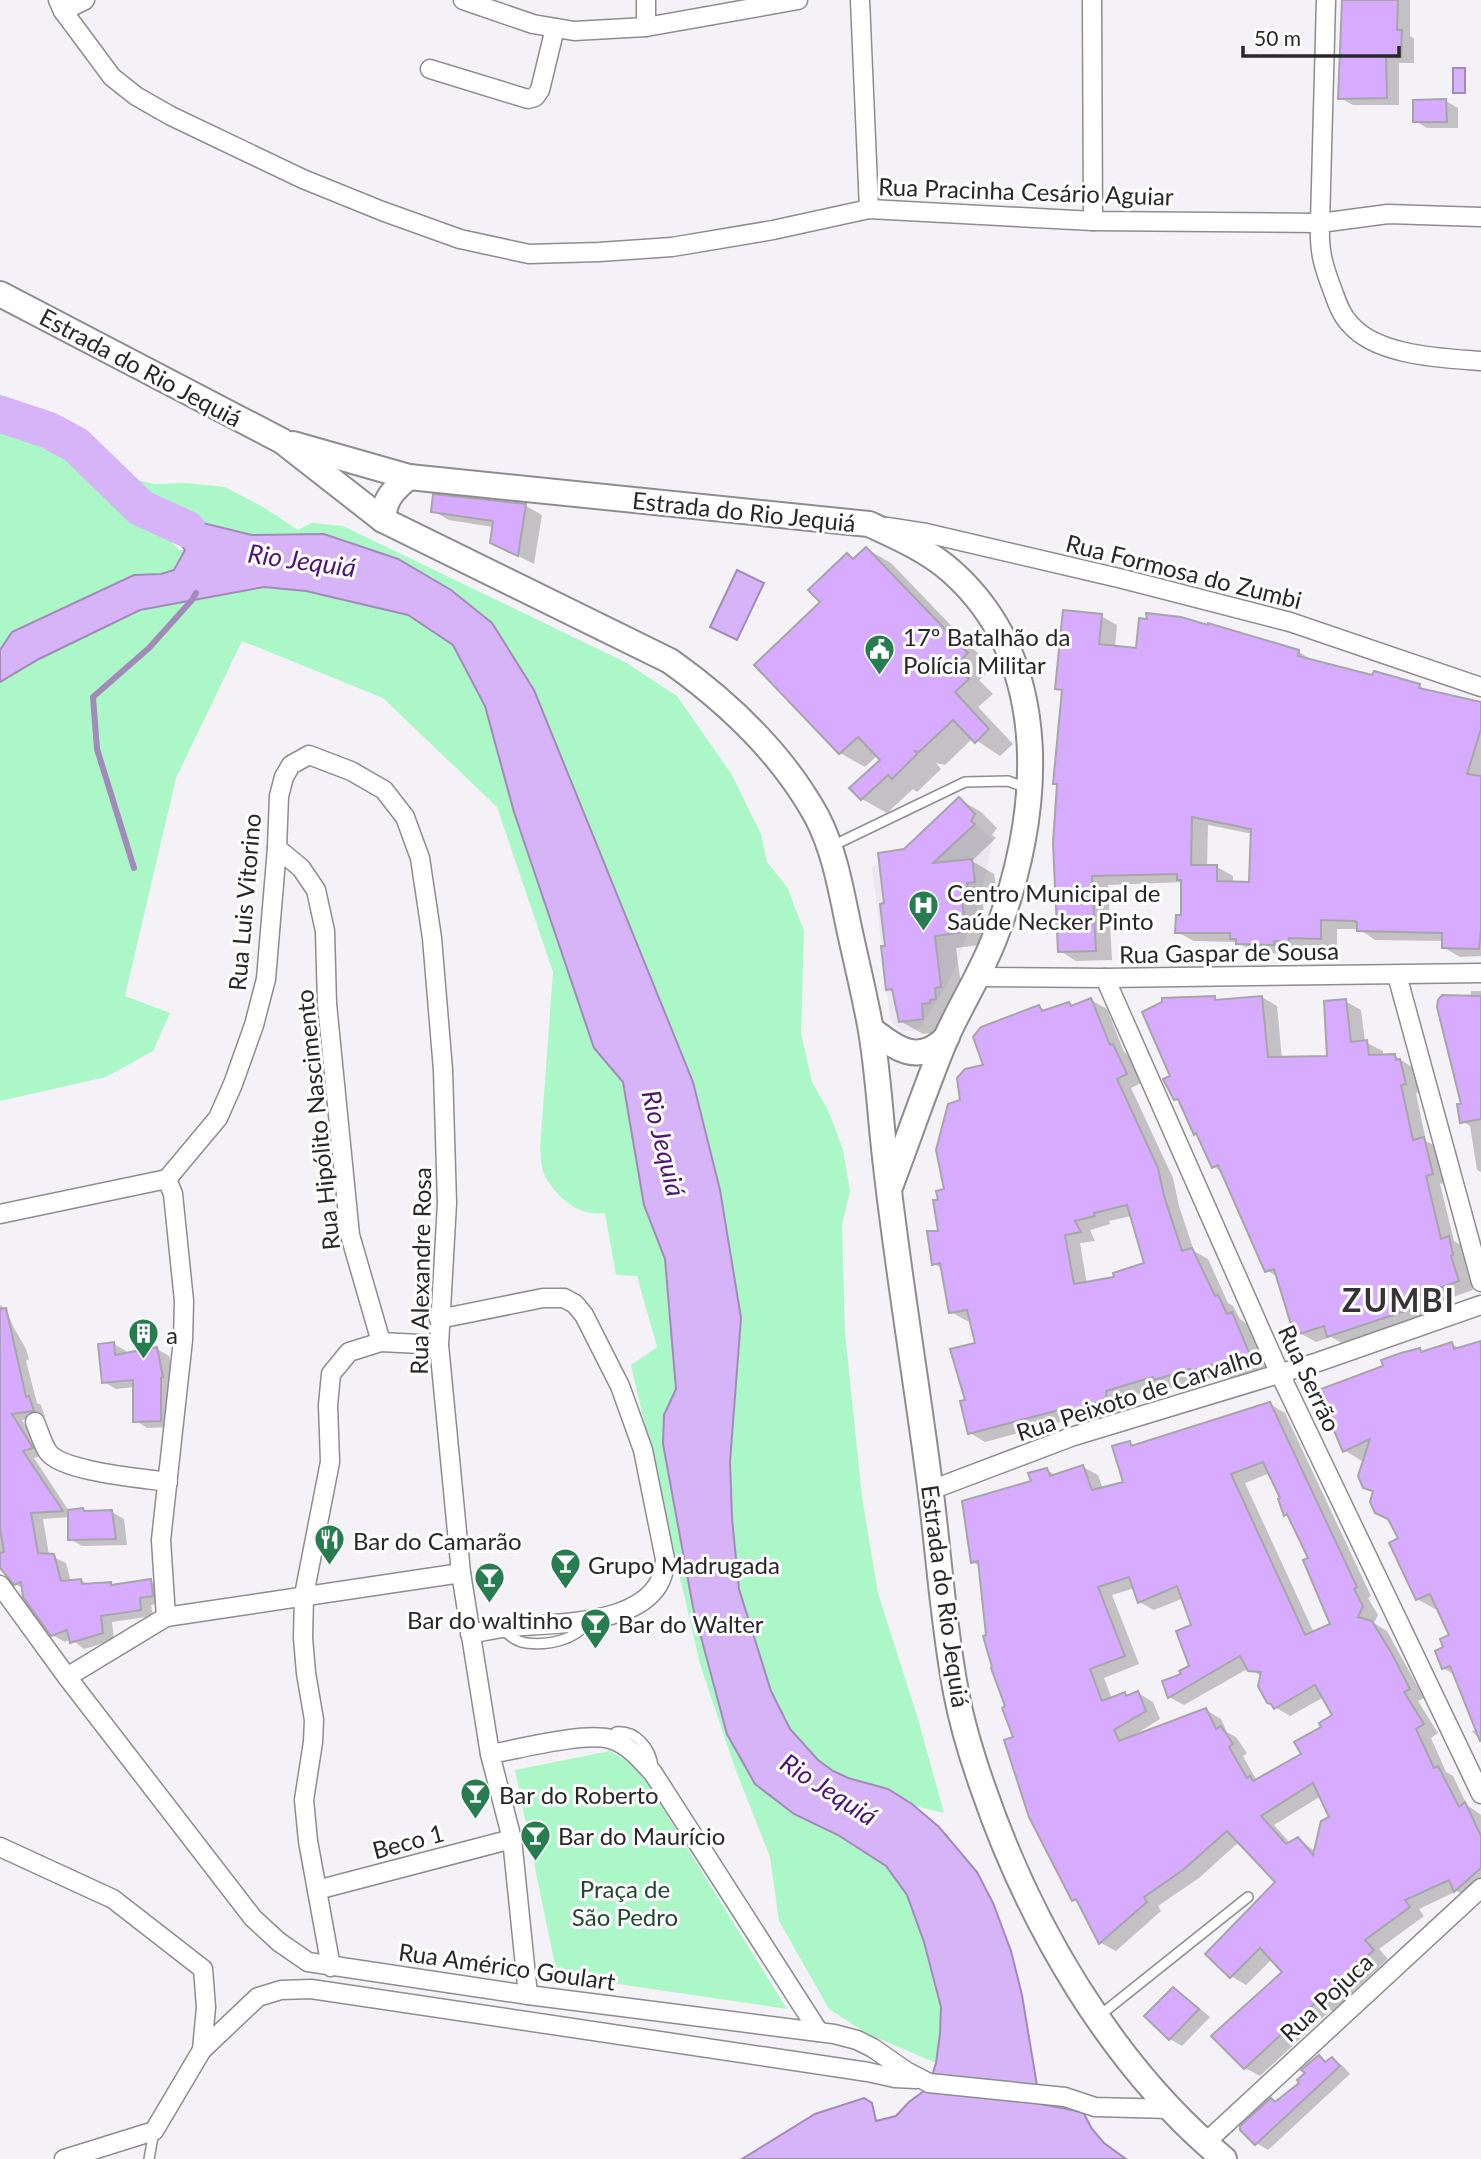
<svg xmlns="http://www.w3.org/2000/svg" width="1481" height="2159" font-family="Lato,sans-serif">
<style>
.built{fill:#ece6f1}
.green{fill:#acf7c8}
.water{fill:#d7b4f7;stroke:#a28ab9;stroke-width:2}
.shadow{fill:#0003;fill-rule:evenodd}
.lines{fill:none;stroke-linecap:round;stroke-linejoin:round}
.stream{stroke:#a28ab9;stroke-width:6}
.river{stroke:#d7b4f7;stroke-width:37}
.building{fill:#d7abff;stroke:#a7a5a9;stroke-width:2;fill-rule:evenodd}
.service-casing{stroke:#8e8c90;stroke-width:12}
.minor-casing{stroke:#8e8c90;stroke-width:21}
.secondary-casing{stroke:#8e8c90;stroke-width:28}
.service{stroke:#fff;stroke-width:9}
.minor{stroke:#fff;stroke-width:18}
.secondary{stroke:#fff;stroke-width:24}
.labels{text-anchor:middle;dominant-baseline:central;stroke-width:6;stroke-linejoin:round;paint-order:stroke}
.street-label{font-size:24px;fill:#282729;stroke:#fff}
.poi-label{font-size:24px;fill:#282729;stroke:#fff;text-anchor:start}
.park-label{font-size:24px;fill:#204831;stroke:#fff}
.water-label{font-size:26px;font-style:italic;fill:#4f1474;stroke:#fff}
.district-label{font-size:32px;font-weight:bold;letter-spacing:2px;fill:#363438;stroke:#fff}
</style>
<rect width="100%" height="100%" fill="#f4f2f6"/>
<polygon class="built" points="975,824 993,840 979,903 955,968 945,988 920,1027 911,1031 904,1031 894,1025 890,1017 872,867 875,865 886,866 940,857"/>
<g class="green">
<polygon points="0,394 99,446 113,467 130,479 155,484 187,483 225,487 263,507 298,530 311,523 343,526 625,662 677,696 732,775 761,834 767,862 787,887 804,931 801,1033 812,1082 829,1112 843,1150 850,1191 842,1225 845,1333 862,1497 878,1593 918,1719 944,1813 844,1789 780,1736 728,1592 726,1377 483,630 252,546 167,537 179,550 185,550 174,570 161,574 134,575 12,632 0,650"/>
<path d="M264 578 411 607 460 639 631 1078 673 1257 685 1391 794 1814 838 1835 886 1866 907 1895 924 1942 941 2007 940 2034 936 2063 866 2033 829 2009 779 1921 770 1857 735 1768 700 1664 631 1365 657 1347 637 1276 616 1275 605 1213C579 1217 557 1198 545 1176 541 1169 541 1156 540 1148L553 972 497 807 383 698 242 641 176 778 125 996 170 1013 153 1051 106 1077 0 1101V683L137 602Z"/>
<polygon points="610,1751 637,1767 787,2009 557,1975 515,1770"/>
</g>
<g class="water">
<rect x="1453" y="68" width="12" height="25"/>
<polygon points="141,508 252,535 324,534 398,559 451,590 492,623 534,690 693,1082 720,1190 741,1318 730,1462 732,1518 739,1589 771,1691 790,1729 818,1760 833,1771 848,1778 888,1789 912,1804 939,1827 977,1872 993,1903 1011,1951 1022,1995 1040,2104 1083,2112 1092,2129 1104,2143 1126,2159 742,2159 815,2114 864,2098 872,2103 876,2121 896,2116 909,2102 928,2088 936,2063 940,2034 941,2007 924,1942 907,1895 886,1866 838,1835 794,1814 755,1784 727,1734 693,1607 663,1444 664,1415 676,1389 665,1259 644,1205 623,1082 594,1048 514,812 485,706 453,645 408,615 306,591 264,587 140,610 39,659 0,682 0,650 12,632 134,575 161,574 174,570 185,550 178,541"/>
<polygon points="737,570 764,583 737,640 710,627"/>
</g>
<g class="shadow">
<polygon points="1344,0 1410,0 1410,36 1414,39 1414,63 1399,63 1399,105 1353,105 1340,98"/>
<polygon points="1446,101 1458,108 1458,128 1427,128 1415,121"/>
<polygon points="526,506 542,515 534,564 491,542 493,527 449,520 433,511"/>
<polygon points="867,549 891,563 992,668 979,680 993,694 978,707 1013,744 1000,756 973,738 945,765 936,763 941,769 917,792 913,789 887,813 862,799 883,760 878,755 865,767 840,753 822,602 847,555 855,560"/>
<path d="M1101 616 1117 625 1115 647 1138 650 1210 625 1299 652 1315 662 1419 686 1429 692 1481 704V956L1460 957 1443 947 1444 941 1375 940 1359 929H1337V947L1305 946V950L1290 949V954L1254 952 1237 942 1194 941 1177 932 1182 917 1183 882 1108 885 1112 960 1076 961 1060 951 1058 785 1055 783 1063 692 1057 688ZM1208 825 1253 834 1250 884 1233 883V876L1217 867H1207Z"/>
<polygon points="959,799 981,812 997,828 992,835 996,838 972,861 994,874 997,894 989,895 990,904 983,905 988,944 956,948 963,999 945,1031 923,1034 900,1021 894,993 888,989 886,905 905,850"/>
<polygon points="1471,991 1481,991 1481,1172 1477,1170 1470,1126 1462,1121"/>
<polygon points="1262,997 1277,1006 1282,1059 1329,1058 1345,1001 1361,1010 1365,1042 1383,1051 1383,1056 1395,1056 1415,1069 1421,1092 1416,1093 1426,1141 1439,1148 1447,1182 1440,1184 1454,1241 1464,1247 1468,1263 1465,1264 1473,1290 1422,1308 1425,1318 1344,1344 1331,1337 1316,1342 1294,1330 1278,1277 1266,1270 1224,1173 1214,1167 1182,1103 1176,1099 1172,1077 1214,998 1220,1001"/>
<path d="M1091 1000 1107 1009 1124 1052 1128 1055 1141 1083 1131 1088 1173 1178 1179 1206 1194 1251 1208 1259 1228 1303 1233 1306 1240 1319 1247 1324 1269 1372 1235 1381 1225 1374 1208 1379 1205 1377 1171 1388 1168 1386 1121 1399 1122 1408 1081 1421 1076 1418 985 1442 970 1433 967 1402 977 1344 971 1321H967L951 1312 943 1269 934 1264 940 1232 939 1201 946 1191 962 1102 986 1066 1039 1007 1047 1011 1069 1004 1073 1007ZM1132 1216 1146 1264 1116 1279 1087 1284 1080 1243 1095 1241 1090 1230 1110 1224 1109 1221Z"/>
<polygon points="0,1305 5,1308 14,1328 26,1349 29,1359 26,1361 37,1403 41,1405 45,1417 22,1420 44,1455 34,1458 69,1511 83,1510 88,1513 112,1512 124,1519 127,1545 82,1546 70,1539 70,1517 43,1519 49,1555 66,1563 71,1582 81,1580 90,1586 111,1584 114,1586 150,1581 163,1588 165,1603 151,1605 153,1616 112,1622 114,1640 84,1649 71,1639 65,1642 52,1635 24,1589 15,1584 0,1561"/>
<polygon points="1481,1343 1481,1741 1472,1731 1477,1729 1455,1675 1443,1668 1446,1648 1451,1636 1438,1608 1435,1609 1417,1599 1401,1539 1375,1492 1364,1486 1365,1459 1362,1461 1344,1450 1385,1367 1419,1349 1426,1353 1452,1344 1460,1349"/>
<polygon points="114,1344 126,1351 126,1355 157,1349 169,1356 175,1384 173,1427 147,1428 135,1420 135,1387 116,1389 104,1382"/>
<path d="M1270 1404 1285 1413 1371 1596 1368 1598 1378 1615 1374 1623 1387 1631 1424 1698 1418 1701 1438 1733 1431 1738 1446 1772 1453 1776 1467 1805 1481 1815V1889L1470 1899 1457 1891 1419 1909 1424 1916 1379 1949 1388 1959 1347 1997 1348 1999 1335 2012 1331 2010 1260 2076 1245 2068 1284 1972 1272 1959 1246 1985 1231 1976 1277 1882 1239 1842 1199 1878 1158 1906 1161 1911 1116 1951 1101 1943 1079 1902 1074 1900 1015 1738 988 1636 980 1566 972 1562 1033 1483 1047 1470 1057 1476 1083 1467 1098 1475 1103 1489 1125 1483 1129 1442 1136 1446ZM1270 1473 1283 1499 1286 1514 1291 1517 1310 1559 1332 1625 1314 1633 1245 1483ZM1135 1588 1139 1602 1154 1610 1184 1598 1194 1626 1191 1667 1183 1675 1169 1697 1184 1705 1249 1668 1262 1677 1275 1707 1290 1716 1324 1697 1335 1716 1303 1755 1257 1781 1243 1756 1247 1753 1236 1737 1227 1732 1221 1719 1206 1710 1131 1737 1160 1719 1153 1702 1138 1693 1128 1697 1124 1694 1112 1699 1104 1678 1139 1664 1112 1595ZM1321 1796 1331 1818 1316 1852 1298 1839 1290 1843 1274 1825Z"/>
<polygon points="1174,1990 1186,1997 1210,2017 1182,2046 1170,2039"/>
<polygon points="1319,2057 1328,2062 1332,2059 1343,2066 1350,2074 1268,2150 1256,2143 1276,2103 1302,2083"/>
</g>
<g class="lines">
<polyline class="stream" points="134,868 97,749 93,697 149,648 192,600 196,593"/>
<polyline class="river" points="0,414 48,430 76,445 141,508 187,529"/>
</g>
<g class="building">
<polygon points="1342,0 1398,0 1397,30 1402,30 1401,57 1386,56 1387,98 1338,99"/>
<polygon points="1446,99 1447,122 1413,122 1413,100"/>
<polygon points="433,494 526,504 518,556 490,543 493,521 431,512"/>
<polygon points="866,547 968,653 956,665 969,679 955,692 989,729 975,743 953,720 919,752 915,751 917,754 892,779 888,775 861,800 849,788 880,760 858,737 839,754 754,665 820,602 808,590 847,553 853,559"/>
<path d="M1063 610 1102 614 1099 644 1136 648 1139 618 1147 619 1146 613 1181 617 1208 625V623L1299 650 1298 656 1372 675 1374 671 1420 684 1419 688 1481 702V729L1467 774 1481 776V930L1479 949 1442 948V933L1357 931V923L1355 921 1321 920V939L1289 938V941H1274V945L1236 944V939H1230V933H1175L1176 915H1181V880H1177V874L1092 876 1096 951 1058 952 1053 843 1057 784H1053L1062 690 1055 689ZM1192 817 1251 829 1249 882 1217 881V865H1191Z"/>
<polygon points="959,797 975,814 971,821 975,824 933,863 972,859 975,882 967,883 968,892 961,893 966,932 935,936 941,987 935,988 936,999 930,1000 930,1003 922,1004 923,1019 899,1022 892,989 886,990 881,946 885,946 880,904 884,903 878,853 904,849"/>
<polygon points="1442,995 1481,996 1481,1119 1460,1123 1457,1104 1461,1104 1437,1007 1438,1000"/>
<polygon points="1215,996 1215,1000 1262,996 1268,1057 1327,1056 1324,1001 1346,999 1351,1042 1367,1040 1369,1055 1395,1054 1396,1060 1400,1059 1406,1084 1401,1085 1413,1140 1424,1137 1433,1174 1426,1176 1441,1239 1449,1236 1453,1255 1451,1256 1459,1281 1408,1299 1411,1309 1327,1337 1324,1326 1299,1334 1293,1331 1274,1269 1265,1272 1218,1165 1212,1168 1196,1133 1194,1135 1178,1099 1174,1100 1163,1079 1170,1076 1142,1012 1162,1002 1162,998"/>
<path d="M1091 998 1110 1045 1113 1044 1127 1074 1117 1079 1158 1168 1164 1196 1182 1251 1192 1248 1215 1296 1218 1295 1227 1314 1232 1312 1254 1364 1218 1373 1215 1364 1191 1371 1190 1369 1154 1380 1153 1377 1106 1391 1107 1399 1064 1413 1063 1409 968 1434 960 1401 965 1400 950 1349 975 1343 967 1310 949 1313 940 1263 932 1265 927 1231H938L933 1200H938L936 1191 944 1189 936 1150 948 1104 960 1100 957 1078 965 1069 983 1065 973 1037 981 1027 1039 1005 1042 1011 1069 1002 1071 1006ZM1127 1205 1144 1263 1113 1273 1114 1277 1074 1284 1065 1235 1081 1232 1075 1221 1095 1216 1094 1213Z"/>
<polygon points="6,1308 26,1397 29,1396 34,1411 12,1414 33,1448 23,1451 63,1511 31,1513 38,1553 54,1554 61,1581 81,1579 82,1584 111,1582 111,1585 151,1579 153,1596 140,1598 141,1610 101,1616 103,1633 70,1643 67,1630 51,1636 23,1597 21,1582 14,1585 0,1568 0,1553 4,1552 0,1528 0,1309"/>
<polygon points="1481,1341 1481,1741 1480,1741 1450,1666 1442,1669 1435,1651 1443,1647 1440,1639 1449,1635 1430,1594 1416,1600 1389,1543 1398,1538 1388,1519 1375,1513 1370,1502 1373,1491 1363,1488 1358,1476 1370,1439 1343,1452 1322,1402 1326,1400 1321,1389 1383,1366 1381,1360 1401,1353 1420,1348 1421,1352 1452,1342 1454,1349"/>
<polygon points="114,1342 115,1355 157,1347 163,1377 161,1378 161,1421 133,1422 133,1380 102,1383 98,1344"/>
<path d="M1270 1402 1357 1587 1354 1589 1363 1606 1358 1617 1372 1621 1392 1654 1410 1689 1404 1692 1424 1724 1416 1729 1434 1768 1438 1766 1459 1807 1465 1802 1481 1836V1868L1454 1892 1449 1880 1405 1900 1410 1907 1365 1940 1374 1950 1333 1988 1335 1990 1319 2004 1316 2002 1244 2069 1211 2036 1282 1972 1260 1948 1230 1978 1205 1954 1275 1882 1227 1831 1183 1870 1144 1897 1147 1902 1099 1944 1076 1899 1072 1901 1029 1817 1004 1740 1013 1737 1002 1708 1005 1706 991 1668 992 1667 983 1636 986 1635 978 1561 971 1563 962 1501 1031 1481 1028 1473 1047 1468 1050 1476 1083 1465 1092 1490 1123 1482 1112 1446 1130 1441 1131 1446ZM1263 1462 1280 1498 1278 1499 1284 1516 1287 1514 1308 1558 1303 1560 1330 1624 1305 1635 1231 1474ZM1129 1577 1138 1603 1177 1586 1191 1625 1176 1631 1189 1666 1179 1671 1181 1674 1162 1681 1168 1698 1240 1656 1248 1671 1261 1672 1258 1686 1267 1703 1271 1704 1274 1709 1315 1685 1332 1715 1319 1723 1321 1727 1294 1742 1301 1754 1253 1781 1250 1776 1247 1778 1229 1747 1233 1744 1221 1726 1216 1729 1206 1708 1119 1741 1114 1730 1146 1711 1138 1691 1126 1696 1125 1692 1102 1701 1090 1669 1125 1656 1098 1587ZM1313 1783 1329 1817 1321 1821 1313 1855 1298 1837 1286 1844 1261 1816Z"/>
<polygon points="83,1508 84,1511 112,1510 116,1539 68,1540 68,1510"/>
<polygon points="1173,1987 1199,2009 1169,2040 1144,2016"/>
<polygon points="1319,2055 1325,2062 1332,2057 1340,2066 1255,2145 1240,2130 1240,2126 1271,2098 1275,2102 1299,2083 1297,2080 1305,2073 1301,2070"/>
</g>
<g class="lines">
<defs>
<g id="service">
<polyline points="830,847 965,782 1008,781 1027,788"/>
<path d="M502 1629C509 1635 516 1642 526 1643 549 1646 575 1640 588 1622"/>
<path d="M610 1739 616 1732C636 1730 651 1748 653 1767"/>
<polyline points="1099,2016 1248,1897"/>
<polyline points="149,2159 154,2131"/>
</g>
<g id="minor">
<polyline points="58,0 63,11 112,77 136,96 171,116 303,179 382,211 460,239 529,254 599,252 672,247 773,230 869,209 1093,221 1320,223 1326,0"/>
<polyline points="463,0 533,24 574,31 646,27 798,0"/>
<polyline points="860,0 869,209"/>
<polyline points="1092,0 1093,221"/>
<polyline points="63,11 85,0"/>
<polyline points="646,27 646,0"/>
<polyline points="430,69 528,99 535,97 540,90 555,28"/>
<path d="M1481 217 1388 214 1320 223C1319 249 1322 262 1331 286 1336 299 1340 314 1350 324 1377 356 1442 358 1481 361"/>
<polyline points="887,527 926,533 1123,579 1290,622 1481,687"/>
<polyline points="277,848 301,868 316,890 325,931 327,1004 350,1235 381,1342 439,1345"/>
<polyline points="1397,975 1481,1282"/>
<polyline points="977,977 1105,978 1481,973"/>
<polyline points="1105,978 1280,1374 1481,1794"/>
<polyline points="167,1179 218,1118 233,1084 254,1025 266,979 277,848 279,796 284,777 291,765 309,755 351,771 384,790 405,817 420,858 432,938 443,1070 447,1203 439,1345 461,1573 490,1754 512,1839 528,1995"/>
<polyline points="0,1214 167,1179"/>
<path d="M439 1319 543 1298H564L575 1304 584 1315 620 1386 643 1450 665 1559C664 1629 551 1622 502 1628 492 1629 481 1632 470 1634"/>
<path d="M35 1422C39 1431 42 1443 48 1452 63 1472 142 1478 168 1482"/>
<polyline points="931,1490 1071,1437 1318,1362 1481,1305"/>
<polyline points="0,1585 67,1677 253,1918 279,1942 308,1962 528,1995 834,2034 857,2040 873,2048 906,2071 929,2083 1065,2097 1095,2107 1171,2109"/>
<polyline points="166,1617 161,1540 183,1340 184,1301 173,1194 167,1179"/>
<polyline points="67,1677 166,1617 461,1573"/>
<path d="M490 1754C520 1749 583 1732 610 1739 628 1744 641 1760 653 1773L819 2032"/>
<polyline points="0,1847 113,1899 203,1969 206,2007 202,2050"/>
<polyline points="317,1890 512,1839"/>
<polyline points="331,1967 308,1841 304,1800 313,1742 314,1720 306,1673 303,1638 304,1595 330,1462 328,1405 331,1374 349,1352 381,1342"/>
<polyline points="1205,2143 1481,1888"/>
<polyline points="64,2159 154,2131 202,2050 258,1997 281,1990 311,1989 868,2072 895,2078 916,2079"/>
</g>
<g id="secondary">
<path d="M0 294 282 441 383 520 670 661C729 703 782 753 817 817 835 852 841 890 849 928 856 960 864 993 870 1025 878 1069 880 1114 885 1157 897 1267 916 1377 930 1486 939 1555 943 1624 956 1692 962 1724 972 1757 983 1788 1030 1925 1112 2066 1224 2159"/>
<path d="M293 444 409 477 869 524C897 537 927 550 951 571 1056 664 1041 819 995 937 982 972 961 1004 946 1038 926 1086 909 1137 890 1187"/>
<path d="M383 520C384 499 393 490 409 477"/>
<path d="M871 1029C896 1049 919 1066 947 1037"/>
</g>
</defs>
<use href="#service" class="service-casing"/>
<use href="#minor" class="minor-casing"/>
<use href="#secondary" class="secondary-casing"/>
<use href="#service" class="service"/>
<use href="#minor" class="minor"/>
<use href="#secondary" class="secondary"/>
</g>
<defs>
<symbol id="civic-pin" viewBox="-11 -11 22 30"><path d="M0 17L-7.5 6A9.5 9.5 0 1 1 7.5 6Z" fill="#287d50" stroke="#fff"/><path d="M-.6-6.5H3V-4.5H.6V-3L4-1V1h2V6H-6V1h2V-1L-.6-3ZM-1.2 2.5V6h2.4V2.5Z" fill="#fff"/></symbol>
<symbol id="hospital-pin" viewBox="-11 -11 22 30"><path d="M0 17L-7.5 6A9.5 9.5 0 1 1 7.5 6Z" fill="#287d50" stroke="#fff"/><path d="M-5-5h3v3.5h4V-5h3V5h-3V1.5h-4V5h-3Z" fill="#fff"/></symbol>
<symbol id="building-pin" viewBox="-11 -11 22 30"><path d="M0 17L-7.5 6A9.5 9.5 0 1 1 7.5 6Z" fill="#287d50" stroke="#fff"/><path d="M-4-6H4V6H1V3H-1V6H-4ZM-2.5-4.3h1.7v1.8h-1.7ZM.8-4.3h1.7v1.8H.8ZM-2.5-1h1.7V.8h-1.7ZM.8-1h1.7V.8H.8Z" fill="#fff"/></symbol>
<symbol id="restaurant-pin" viewBox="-11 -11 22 30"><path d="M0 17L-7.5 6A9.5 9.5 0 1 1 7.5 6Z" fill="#287d50" stroke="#fff"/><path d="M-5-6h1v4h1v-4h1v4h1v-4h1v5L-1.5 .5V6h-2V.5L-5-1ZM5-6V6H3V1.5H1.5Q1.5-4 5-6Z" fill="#fff"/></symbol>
<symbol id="bar-pin" viewBox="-11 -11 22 30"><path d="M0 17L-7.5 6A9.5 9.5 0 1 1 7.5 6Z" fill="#287d50" stroke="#fff"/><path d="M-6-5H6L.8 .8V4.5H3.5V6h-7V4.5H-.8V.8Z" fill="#fff"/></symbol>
</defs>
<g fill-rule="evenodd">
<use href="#civic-pin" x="862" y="632" width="35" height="47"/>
<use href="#hospital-pin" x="906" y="888" width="35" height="47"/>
<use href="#building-pin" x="126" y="1316" width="35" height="47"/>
<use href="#restaurant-pin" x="312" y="1522" width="35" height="47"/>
<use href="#bar-pin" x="548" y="1546" width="35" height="47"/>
<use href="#bar-pin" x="472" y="1560" width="35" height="47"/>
<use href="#bar-pin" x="578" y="1606" width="35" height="47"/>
<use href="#bar-pin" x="458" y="1776" width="35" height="47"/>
<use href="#bar-pin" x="518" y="1818" width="35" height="47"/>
</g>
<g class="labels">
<g class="street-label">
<text transform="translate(1026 191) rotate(2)">Rua Pracinha Cesário Aguiar</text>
<text transform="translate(141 367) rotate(28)">Estrada do Rio Jequiá</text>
<text transform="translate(744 511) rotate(6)">Estrada do Rio Jequiá</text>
<text transform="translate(1184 571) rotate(14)">Rua Formosa do Zumbi</text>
<text transform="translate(244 902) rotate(-85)">Rua Luis Vitorino</text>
<text transform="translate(1229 952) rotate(-1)">Rua Gaspar de Sousa</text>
<text transform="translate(317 1120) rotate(-96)">Rua Hipólito Nascimento</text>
<text transform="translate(420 1271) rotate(-89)">Rua Alexandre Rosa</text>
<text transform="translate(1310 1378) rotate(65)">Rua Serrão</text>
<text transform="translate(1139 1393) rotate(-18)">Rua Peixoto de Carvalho</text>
<text transform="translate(946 1596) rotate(82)">Estrada do Rio Jequiá</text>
<text transform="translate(408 1841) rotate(-15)">Beco 1</text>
<text transform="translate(507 1966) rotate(8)">Rua Américo Goulart</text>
<text transform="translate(1326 1997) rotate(-43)">Rua Pojuca</text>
</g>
<g class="poi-label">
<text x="903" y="636">17º Batalhão da<tspan x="903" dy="28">Polícia Militar</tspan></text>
<text x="947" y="892">Centro Municipal de<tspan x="947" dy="28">Saúde Necker Pinto</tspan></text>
<text x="166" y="1334">a</text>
<text x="353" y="1540">Bar do Camarão</text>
<text x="588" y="1564">Grupo Madrugada</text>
<text x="490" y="1619" text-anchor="middle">Bar do waltinho</text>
<text x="618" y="1623">Bar do Walter</text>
<text x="499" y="1794">Bar do Roberto</text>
<text x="558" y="1835">Bar do Maurício</text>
</g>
<g class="park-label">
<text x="625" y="1888">Praça de<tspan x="625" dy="28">São Pedro</tspan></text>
</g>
<g class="water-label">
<text transform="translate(302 560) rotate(8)">Rio Jequiá</text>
<text transform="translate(664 1143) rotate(76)">Rio Jequiá</text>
<text transform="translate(829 1789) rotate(33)">Rio Jequiá</text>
</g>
<g class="district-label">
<text x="1399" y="1299">ZUMBI</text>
</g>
</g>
<path d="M1243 46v10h156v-10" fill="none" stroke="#282729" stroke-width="3.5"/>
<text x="1254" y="46" font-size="21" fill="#282729" stroke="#ffffff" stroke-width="5" paint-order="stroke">50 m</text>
</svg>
